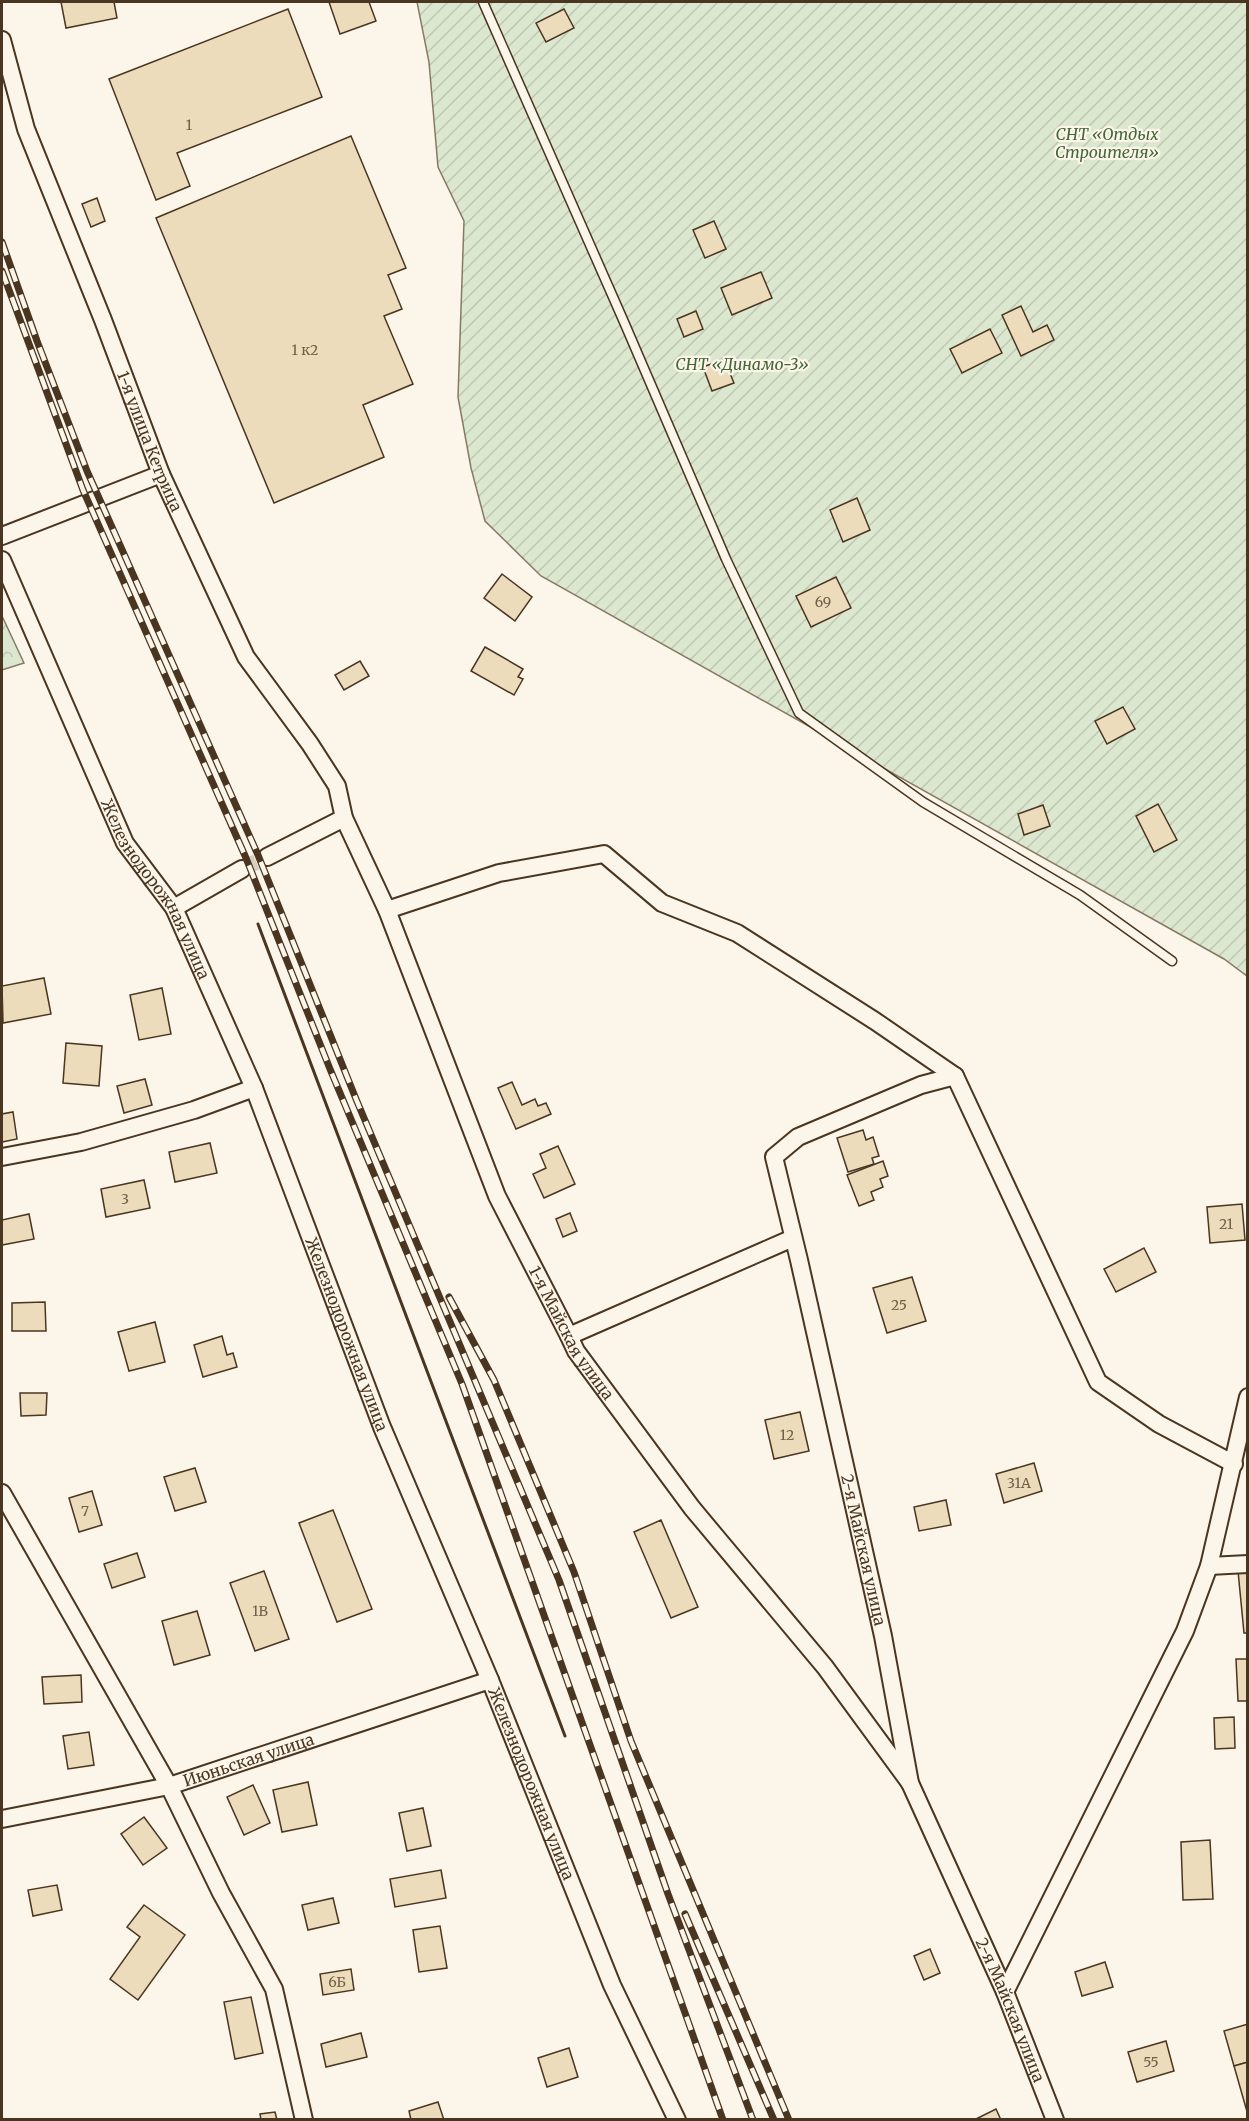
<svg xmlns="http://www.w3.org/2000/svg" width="1249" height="2121" font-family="Merriweather,serif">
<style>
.forest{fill:url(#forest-crowns);stroke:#887966;stroke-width:1.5}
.garden{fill:url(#garden-furrows);stroke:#887966;stroke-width:1.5}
.building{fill:#ecdcbc;stroke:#4a3520;stroke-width:1.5}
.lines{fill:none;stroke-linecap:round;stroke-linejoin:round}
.minor-tunnel{stroke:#d8cfc1;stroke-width:16;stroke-dasharray:16 8;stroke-linecap:butt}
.service-casing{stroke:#4a3520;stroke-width:11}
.minor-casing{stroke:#4a3520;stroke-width:20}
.service{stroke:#fbf6e9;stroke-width:8}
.minor{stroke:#fbf6e9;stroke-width:16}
.rail-casing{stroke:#4a3520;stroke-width:7}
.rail{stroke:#fbf6e9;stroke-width:4.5;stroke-dasharray:14;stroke-linecap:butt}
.wall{stroke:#4a3520;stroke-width:3}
.labels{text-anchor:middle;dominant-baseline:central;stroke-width:4.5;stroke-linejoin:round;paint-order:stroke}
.number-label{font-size:14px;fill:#725f47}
.park-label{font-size:16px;font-style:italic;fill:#436837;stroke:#fbf6e9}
.street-label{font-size:16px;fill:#4a3520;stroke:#fbf6e9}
</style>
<defs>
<pattern id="forest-crowns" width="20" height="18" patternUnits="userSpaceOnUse" patternTransform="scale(1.5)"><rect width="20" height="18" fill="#dce7d0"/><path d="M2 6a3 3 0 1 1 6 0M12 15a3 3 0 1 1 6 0" fill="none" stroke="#bec7b2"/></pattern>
<pattern id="garden-furrows" width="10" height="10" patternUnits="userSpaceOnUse" patternTransform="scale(1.5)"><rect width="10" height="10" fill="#dce7d0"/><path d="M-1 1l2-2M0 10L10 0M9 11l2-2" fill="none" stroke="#bec7b2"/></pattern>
</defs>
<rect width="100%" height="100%" fill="#fbf6e9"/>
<polygon class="forest" points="2,616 24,663 2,670"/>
<polygon class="garden" points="417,2 1247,2 1247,976 1224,959 541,576 485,521 471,468 458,397 464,221 438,167 429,62"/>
<g class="building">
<polygon points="61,2 114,2 117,18 66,28"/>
<polygon points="329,2 369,2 376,21 340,34"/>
<polygon points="288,9 322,97 177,153 190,186 156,200 109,79"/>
<polygon points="564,9 574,28 546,42 536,23"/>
<polygon points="351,136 406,268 388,275 402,309 384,316 413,384 363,405 384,457 274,503 156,218"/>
<polygon points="97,198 105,221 91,227 82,204"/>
<polygon points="714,221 726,249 705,258 693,230"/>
<polygon points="761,272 772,298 732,315 721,288"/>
<polygon points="1021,306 1033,332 1047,325 1054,340 1021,356 1002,315"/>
<polygon points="696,311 703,329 684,337 677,319"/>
<polygon points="990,329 1002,353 962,373 950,349"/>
<polygon points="724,359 734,383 712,391 703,367"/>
<polygon points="857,498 870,530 843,542 830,510"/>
<polygon points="502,574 532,597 515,621 484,598"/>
<polygon points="836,577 851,608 811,627 796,596"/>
<polygon points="485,647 523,669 518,677 523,679 514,695 471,671"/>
<polygon points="360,661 369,676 344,690 335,675"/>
<polygon points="1123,707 1135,729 1107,744 1095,721"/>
<polygon points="1158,804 1177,840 1154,852 1136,816"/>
<polygon points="1043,805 1050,826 1024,835 1018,814"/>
<polygon points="44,978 51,1014 3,1023 2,986"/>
<polygon points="162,988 171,1034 139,1040 130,995"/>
<polygon points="66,1043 102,1046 99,1086 63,1083"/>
<polygon points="145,1079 152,1105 124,1113 117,1086"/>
<polygon points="512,1082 522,1105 535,1099 538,1106 546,1103 551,1114 516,1129 498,1088"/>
<polygon points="13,1112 17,1139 2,1142 2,1114"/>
<polygon points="863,1130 866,1140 873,1137 879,1156 872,1158 874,1164 848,1172 837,1138"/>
<polygon points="210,1143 217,1173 175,1182 169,1152"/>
<polygon points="558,1146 575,1184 544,1198 533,1174 546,1168 540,1154"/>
<polygon points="883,1161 888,1176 880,1179 883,1187 871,1192 874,1200 859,1206 847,1175"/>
<polygon points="144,1180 150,1208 106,1217 101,1189"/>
<polygon points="1242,1204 1245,1240 1210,1243 1207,1207"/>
<polygon points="570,1213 577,1231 563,1237 556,1219"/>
<polygon points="29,1214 34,1239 2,1245 2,1220"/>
<polygon points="1144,1248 1156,1272 1116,1292 1104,1269"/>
<polygon points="912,1277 926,1321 887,1333 873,1288"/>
<polygon points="45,1302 46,1331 12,1331 12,1303"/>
<polygon points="155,1322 165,1362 129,1371 118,1332"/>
<polygon points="222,1336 227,1355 233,1353 237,1367 203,1377 194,1345"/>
<polygon points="20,1393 47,1393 46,1415 21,1416"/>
<polygon points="800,1412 809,1451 774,1459 765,1420"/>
<polygon points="1034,1463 1042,1491 1004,1503 996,1474"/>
<polygon points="195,1468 206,1502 175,1511 164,1477"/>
<polygon points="92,1491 102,1525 79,1532 69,1498"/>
<polygon points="946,1500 951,1525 919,1531 914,1507"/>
<polygon points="333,1510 372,1609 337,1622 299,1523"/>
<polygon points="661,1520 698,1607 671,1618 634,1532"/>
<polygon points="137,1553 145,1577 112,1588 104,1564"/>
<polygon points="1248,1570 1248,1633 1244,1633 1238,1571"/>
<polygon points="264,1571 289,1639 255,1651 230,1583"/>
<polygon points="197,1611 210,1655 174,1665 162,1621"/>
<polygon points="1236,1659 1248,1659 1248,1701 1238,1701"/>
<polygon points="81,1675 82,1702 44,1704 42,1677"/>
<polygon points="1234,1717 1235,1748 1215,1749 1214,1718"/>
<polygon points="89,1732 94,1765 68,1769 63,1736"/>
<polygon points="308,1782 317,1825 282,1832 273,1790"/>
<polygon points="253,1785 270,1823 244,1835 227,1797"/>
<polygon points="423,1808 431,1846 407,1851 399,1813"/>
<polygon points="144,1817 167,1848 143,1865 121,1834"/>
<polygon points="1210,1840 1213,1899 1183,1900 1181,1842"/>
<polygon points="441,1870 446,1898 395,1907 390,1879"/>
<polygon points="57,1885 62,1910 33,1916 28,1890"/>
<polygon points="333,1898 339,1923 308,1930 302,1905"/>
<polygon points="144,1905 185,1935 138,2000 110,1979 140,1937 127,1927"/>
<polygon points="440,1926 447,1968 419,1972 413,1930"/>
<polygon points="930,1949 940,1973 924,1980 914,1956"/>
<polygon points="1105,1962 1113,1987 1082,1996 1075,1972"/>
<polygon points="351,1969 354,1990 323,1995 320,1974"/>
<polygon points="251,1997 263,2053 235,2059 224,2002"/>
<polygon points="1248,2024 1248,2062 1234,2066 1224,2031"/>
<polygon points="361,2033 367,2057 326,2067 321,2044"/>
<polygon points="1166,2041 1174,2071 1137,2082 1128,2052"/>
<polygon points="569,2048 578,2077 547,2087 538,2058"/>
<polygon points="1248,2062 1248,2115 1234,2066"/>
<polygon points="438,2102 444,2120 411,2120 409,2111"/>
<polygon points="996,2109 1001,2120 974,2120"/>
<polygon points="275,2112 277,2120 261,2120 260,2114"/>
</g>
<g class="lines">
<polyline class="minor-tunnel" points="242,869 267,857"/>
<defs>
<polyline id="service" points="483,2 624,322 726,559 799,713 923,802 1080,895 1172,961"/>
<g id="minor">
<path id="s1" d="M2 40 26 129 103 320 161 474 246 657 310 744 337 786 344 818 387 910 497 1196 569 1336 576 1351 692 1508 825 1667 910 1783"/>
<polyline points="2,536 161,474"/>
<path id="s2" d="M2 560 125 843 174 908 254 1088 382 1427 490 1680 612 1985 677 2120"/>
<polyline points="267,857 344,818"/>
<polyline points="174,908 242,869"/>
<polyline points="387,910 499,873 604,854 662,903 737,933 875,1021 955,1076 1098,1382 1159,1424 1234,1464"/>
<path id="s3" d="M955 1076 921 1085 798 1137 774 1157 799 1260 883 1636 910 1783 1005 1992 1055 2120"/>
<polyline points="2,1157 81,1142 194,1110 254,1088"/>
<polyline points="569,1336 793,1238"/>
<polyline points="2,1493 169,1786 221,1893 274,1989 304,2120"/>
<polyline points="1209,1566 1248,1564"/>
<path id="s4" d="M2 1819 169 1786 490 1680"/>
<polyline points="1005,1992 1185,1631 1209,1566 1248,1397"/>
</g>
</defs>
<use href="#service" class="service-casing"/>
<use href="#minor" class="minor-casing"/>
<use href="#service" class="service"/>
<use href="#minor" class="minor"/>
<defs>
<g id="rail">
<polyline points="2,242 37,341 87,471 258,855 356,1099 559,1580 668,1894 753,2120"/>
<polyline points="2,271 83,490 246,858 330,1069 462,1384 723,2120"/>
<polyline points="449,1297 494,1380 574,1572 631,1741 789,2120"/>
<polyline points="685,1914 774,2120"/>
</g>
</defs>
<use href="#rail" class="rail-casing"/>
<use href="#rail" class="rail"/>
<polyline class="wall" points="258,924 565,1736"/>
</g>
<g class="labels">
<g class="number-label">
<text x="189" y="125">1</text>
<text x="305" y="350">1 к2</text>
<text x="823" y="602">69</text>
<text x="125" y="1199">3</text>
<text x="1226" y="1224">21</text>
<text x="899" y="1305">25</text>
<text x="787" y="1435">12</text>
<text x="1019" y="1483">31А</text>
<text x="85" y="1511">7</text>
<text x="260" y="1611">1В</text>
<text x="337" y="1982">6Б</text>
<text x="1151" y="2062">55</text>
</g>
<g class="park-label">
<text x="1107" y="134">СНТ «Отдых<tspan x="1107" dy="18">Строителя»</tspan></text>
<text x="742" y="364">СНТ «Динамо-3»</text>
</g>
<g class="street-label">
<text stroke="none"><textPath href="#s1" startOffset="428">1-я улица Кетрица</textPath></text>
<text stroke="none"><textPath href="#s2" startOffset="364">Железнодорожная улица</textPath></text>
<text stroke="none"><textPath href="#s1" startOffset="1419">1-я Майская улица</textPath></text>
<text stroke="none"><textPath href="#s2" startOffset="850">Железнодорожная улица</textPath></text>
<text stroke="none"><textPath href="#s3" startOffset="603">2-я Майская улица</textPath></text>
<text stroke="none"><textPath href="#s4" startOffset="254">Июньская улица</textPath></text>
<text stroke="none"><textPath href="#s2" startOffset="1336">Железнодорожная улица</textPath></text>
<text stroke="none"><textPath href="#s3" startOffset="1089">2-я Майская улица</textPath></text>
</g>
</g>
<rect width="1249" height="2121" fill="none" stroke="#4a3520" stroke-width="6"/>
</svg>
